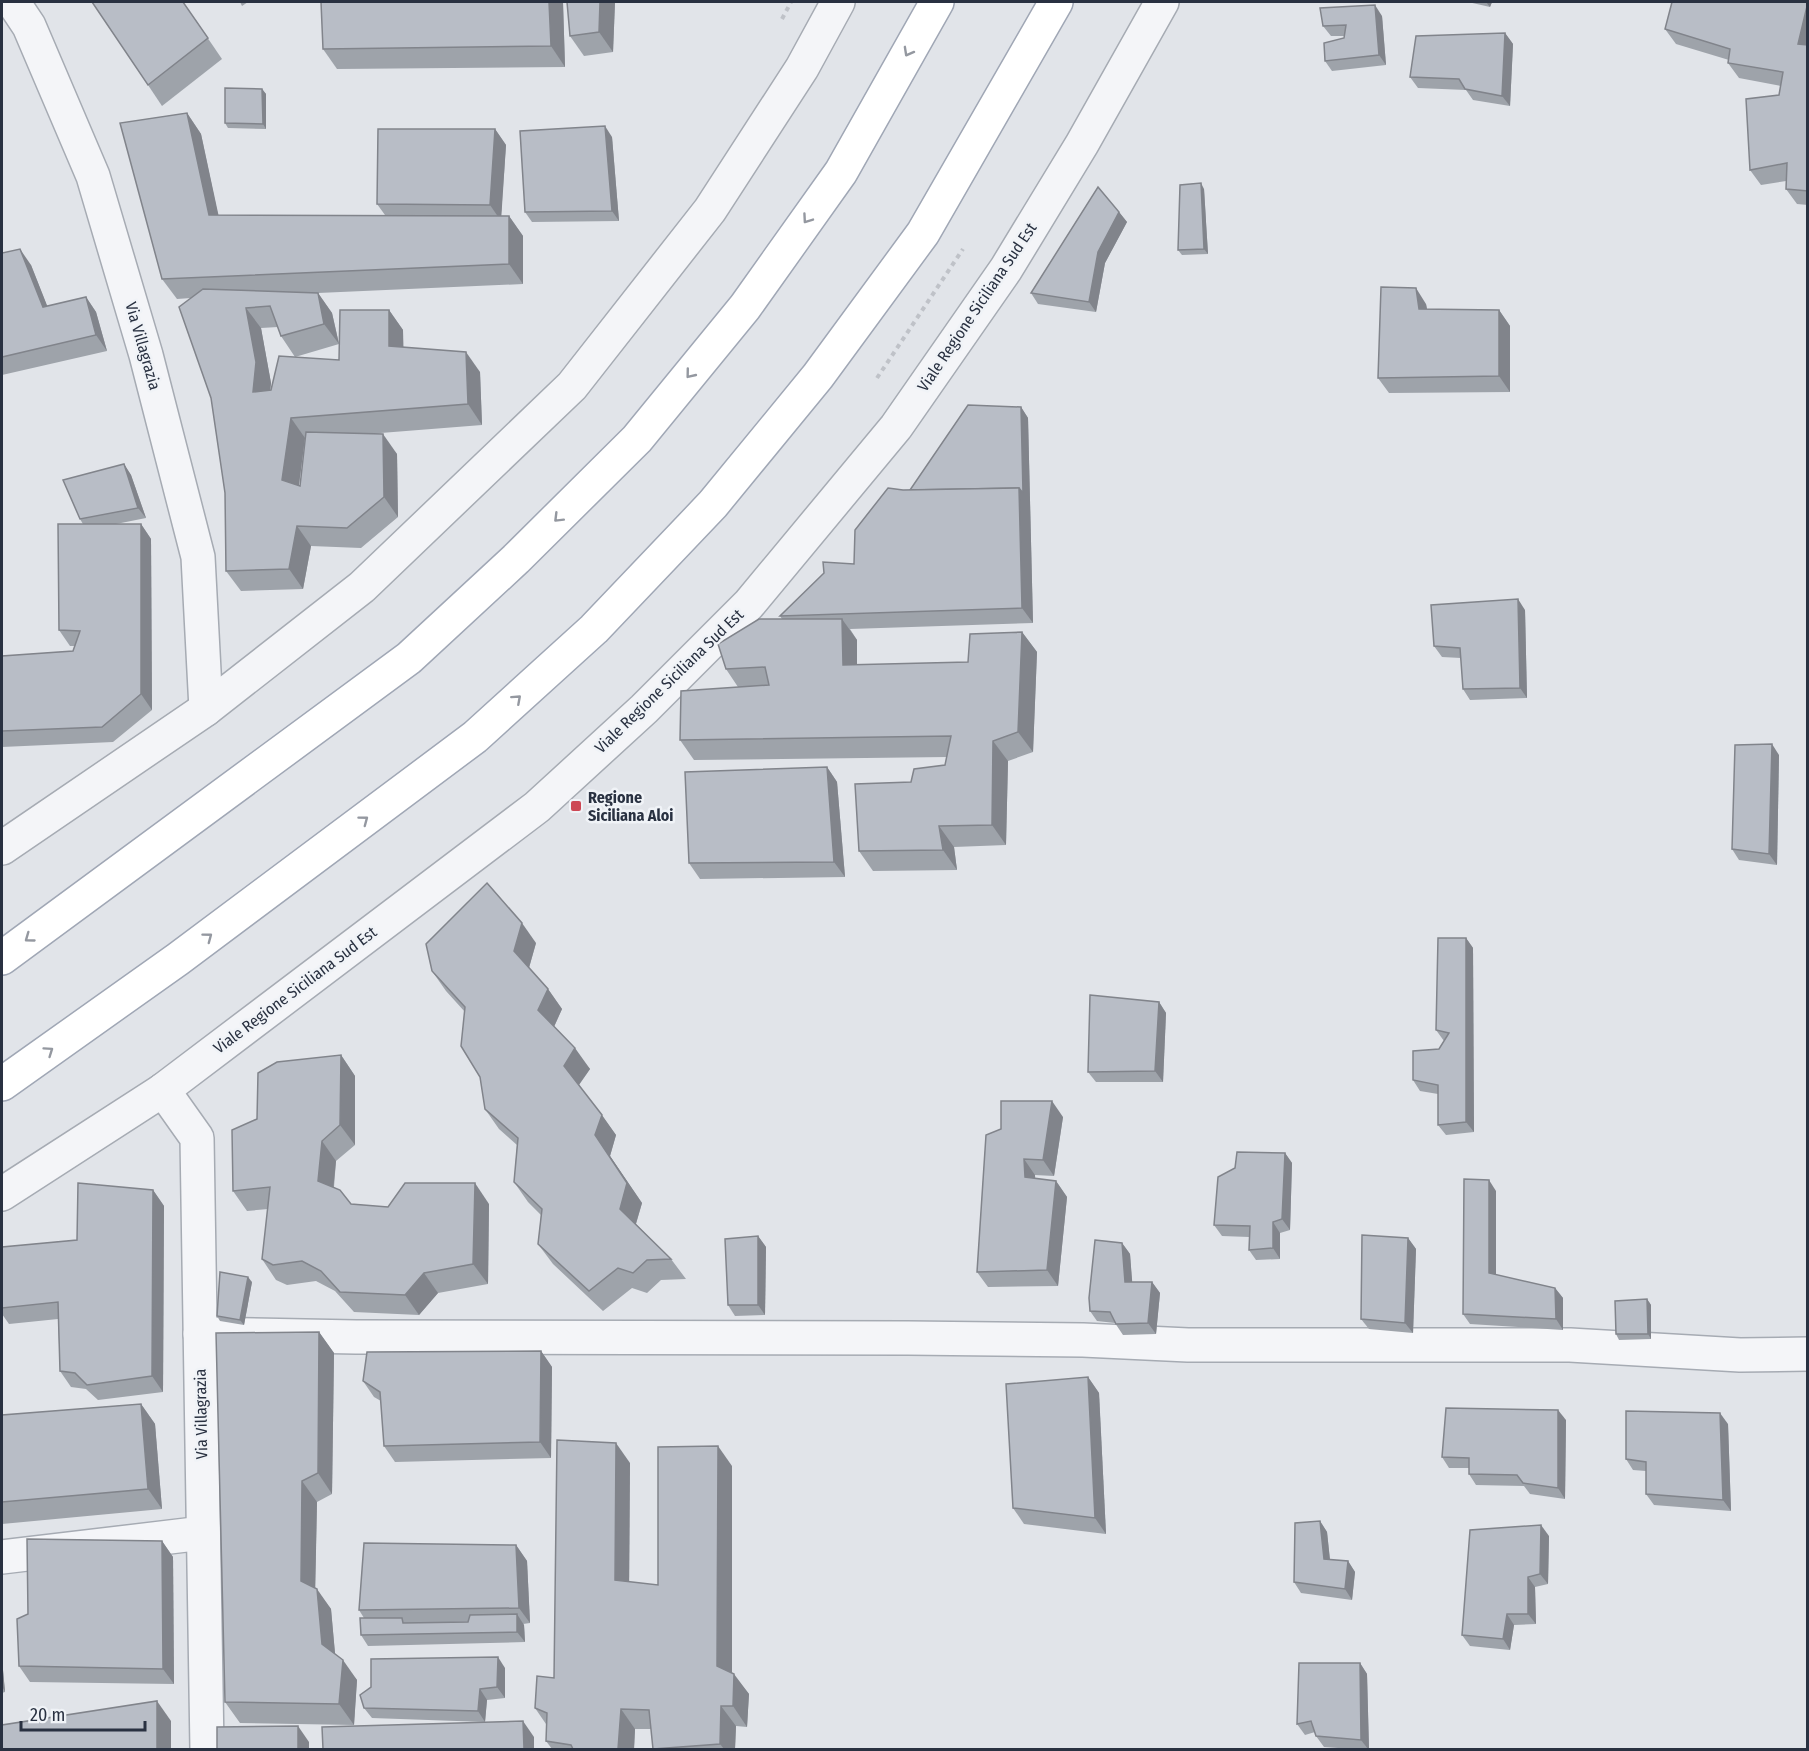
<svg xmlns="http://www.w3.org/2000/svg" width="1809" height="1751" font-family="'Fira Sans Condensed',sans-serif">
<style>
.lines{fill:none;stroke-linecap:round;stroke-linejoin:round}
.minor-casing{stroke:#a6abb3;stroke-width:36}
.tertiary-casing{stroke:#a6abb3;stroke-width:36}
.primary-casing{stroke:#a0a7b5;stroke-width:36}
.path{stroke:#bfc2c8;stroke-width:4;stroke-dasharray:4.5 4.5;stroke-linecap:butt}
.minor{stroke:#f4f5f8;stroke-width:33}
.tertiary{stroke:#f4f5f8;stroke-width:33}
.primary{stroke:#fff;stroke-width:33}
.wall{fill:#9ea3aa;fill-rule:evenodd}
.shaded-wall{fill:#81848b}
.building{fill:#b8bdc6;stroke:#81848b;stroke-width:1.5}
.oneway{stroke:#9498a0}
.poi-dot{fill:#cd4855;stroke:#f0f3f7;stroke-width:2}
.labels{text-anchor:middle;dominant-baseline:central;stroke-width:5;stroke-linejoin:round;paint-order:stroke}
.street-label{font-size:16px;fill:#293141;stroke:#f0f3f7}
.poi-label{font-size:16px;font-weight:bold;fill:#293141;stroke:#f0f3f7;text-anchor:start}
</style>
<rect width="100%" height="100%" fill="#e1e4e9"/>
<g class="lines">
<defs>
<g id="minor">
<polyline points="13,2 29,26 93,176 146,355 198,557 206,709"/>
<polyline points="163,1090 197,1138 207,1750"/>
<polyline points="200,1334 356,1337 908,1338 1083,1340 1188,1345 1570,1345 1740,1355 1808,1354"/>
<polyline points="2,1557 203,1533"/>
</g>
<g id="tertiary">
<polyline points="2,848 206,709 362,587 572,386 710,210 802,68 838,2"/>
<polyline points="2,1194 163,1090 537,807 644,709 749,604 896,427 1006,269 1082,144 1162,2"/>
</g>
<g id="primary">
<polyline points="2,958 409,658 516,559 637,439 745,307 841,172 937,2"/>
<polyline points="2,1084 178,959 475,737 594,629 713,504 818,376 923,233 1056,2"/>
</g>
</defs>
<use href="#minor" class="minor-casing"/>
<use href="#tertiary" class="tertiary-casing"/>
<use href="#primary" class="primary-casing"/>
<g class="path">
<polyline points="782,19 791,2"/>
<polyline points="877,378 963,249"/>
</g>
<use href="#minor" class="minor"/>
<use href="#tertiary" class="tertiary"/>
<use href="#primary" class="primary"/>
</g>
<g class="wall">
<polygon points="183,2 222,59 162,106 148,85"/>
<polygon points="240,2 248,2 242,6"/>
<polygon points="321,2 563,2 565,67 337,69 323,49"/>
<polygon points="615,2 613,52 584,56 570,36"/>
<polygon points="1468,2 1492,2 1490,7"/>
<polygon points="1808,2 1808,205 1797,204 1786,189 1786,181 1761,185 1750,170 1779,95 1781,86 1739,78 1728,63 1729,60 1676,44 1665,29"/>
<polygon points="1382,16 1386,65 1332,71 1325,61 1344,38 1344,36 1331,36 1323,26"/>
<polygon points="1505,33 1513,44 1510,106 1473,100 1466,90 1418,88 1410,77"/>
<polygon points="262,89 266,94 266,129 228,128 225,123"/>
<path d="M187 113 201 134 218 215H385L377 204 495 129 506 145 501 216H509L523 236V284L318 293 332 313 339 344 295 357 281 336 278 327 261 328 271 383 270 391 339 360 389 310 403 330V347L480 372 482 425 368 434 397 454 398 517 361 548 311 546 303 589 241 591 226 571 225 493 211 398 191 298 177 299 162 279ZM305 438H306L300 486 299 485Z"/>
<polygon points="612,137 619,221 532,222 525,212"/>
<polygon points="1204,189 1208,254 1182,255 1178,250"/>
<polygon points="1119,212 1127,222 1105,263 1096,312 1038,304 1031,293"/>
<polygon points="2,253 31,265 47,306 86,297 96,312 107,351 2,375"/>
<polygon points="1426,304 1427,309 1499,310 1510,326 1510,392 1389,393 1378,378"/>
<polygon points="1021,407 1028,418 1033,623 850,629 857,640 857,665 968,662 1022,632 1037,652 1033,752 1008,761 1006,845 954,847 957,870 873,871 859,851 911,782 945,765 947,757 694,760 680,740 738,687 726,669 782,619 780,616 854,564 903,490 910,490"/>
<polygon points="124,464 131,475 146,518 116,524 141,524 151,539 152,710 113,742 2,747 2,656 73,651 75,646 70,646 59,630 83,524 80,519"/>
<polygon points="1525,610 1527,698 1470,700 1463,689 1461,658 1442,657 1434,646"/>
<polygon points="1779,755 1777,865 1739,860 1732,849"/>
<polygon points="827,767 837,782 845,877 700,879 689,863"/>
<polygon points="1466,938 1473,948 1474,1132 1446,1135 1438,1125 1438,1094 1420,1091 1413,1080 1439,1049 1444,1041 1436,1030"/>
<polygon points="536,943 529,968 548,989 562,1009 554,1027 590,1069 579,1085 616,1135 610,1156 642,1203 636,1224 671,1259 686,1279 661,1280 647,1293 632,1288 603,1311 553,1264 538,1244 541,1215 528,1202 514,1182 517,1145 499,1129 485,1109 480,1077 465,1012 446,991 432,971"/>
<polygon points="1159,1002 1166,1013 1163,1082 1096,1082 1088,1072"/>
<polygon points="341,1055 355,1076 355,1145 336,1161 334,1187 351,1204 388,1207 489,1204 488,1284 438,1293 419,1315 354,1312 335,1291 316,1281 287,1285 276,1280 262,1259 268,1209 247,1211 233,1191 257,1119"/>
<polygon points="1063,1117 1054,1176 1035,1175 1035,1179 1056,1181 1067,1197 1058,1286 988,1287 977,1272 986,1135"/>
<polygon points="1285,1153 1292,1163 1290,1230 1280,1233 1280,1259 1256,1260 1249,1250 1249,1237 1222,1236 1214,1225"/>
<polygon points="153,1190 164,1206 163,1392 98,1400 86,1389 71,1387 60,1371 58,1319 9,1324 2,1314 2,1247 77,1240"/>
<polygon points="1496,1191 1496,1275 1555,1288 1563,1298 1563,1330 1470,1324 1463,1314"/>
<polygon points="758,1236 766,1247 765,1315 735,1316 728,1305"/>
<polygon points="1408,1238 1416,1249 1413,1333 1369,1329 1361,1319"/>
<polygon points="1122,1243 1130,1254 1132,1282 1152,1282 1160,1293 1156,1334 1123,1335 1115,1323 1097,1321 1090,1311"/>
<polygon points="252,1282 244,1325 220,1321 217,1316"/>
<polygon points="1647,1299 1651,1305 1651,1339 1619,1340 1616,1334"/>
<polygon points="319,1332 334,1353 332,1494 317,1502 315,1588 331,1609 335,1654 357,1680 354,1725 240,1723 225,1702"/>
<polygon points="541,1351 552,1367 551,1458 395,1462 384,1446 381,1401 374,1397 363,1381"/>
<polygon points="1088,1377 1099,1393 1106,1534 1024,1524 1013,1508"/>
<polygon points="141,1404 155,1424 162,1509 2,1524 2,1415"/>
<polygon points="1566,1420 1565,1499 1530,1494 1524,1486 1476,1485 1469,1474 1469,1468 1449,1468 1442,1457"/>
<polygon points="1728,1424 1731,1511 1654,1505 1646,1494 1646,1471 1633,1470 1626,1459"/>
<polygon points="630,1463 629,1582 658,1585 732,1466 732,1673 749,1694 747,1727 736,1726 735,1749 654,1749 651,1729 635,1729 634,1749 552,1749 546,1741 546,1724 535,1708 554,1678"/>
<polygon points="1320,1521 1327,1532 1330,1560 1348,1561 1355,1572 1352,1600 1301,1593 1294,1582"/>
<polygon points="1549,1536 1548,1584 1535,1587 1536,1624 1514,1625 1510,1650 1470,1646 1462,1635"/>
<polygon points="162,1541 173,1557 174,1684 30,1682 19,1666"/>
<polygon points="516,1545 527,1561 530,1623 523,1624 524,1625 525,1642 368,1646 361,1635 364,1618 359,1610"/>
<polygon points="2,1659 5,1692 2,1693"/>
<polygon points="1360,1663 1367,1674 1369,1749 1352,1749 1324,1747 1316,1736 1315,1732 1305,1735 1297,1724"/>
<polygon points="505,1668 505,1698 487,1700 485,1722 372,1718 364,1708"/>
</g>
<g class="shaded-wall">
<polygon points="549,2 563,2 565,67 551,46"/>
<polygon points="600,2 615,2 613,52 599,32"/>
<polygon points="1486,2 1492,2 1490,7"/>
<polygon points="1808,4 1808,58 1798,44"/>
<polygon points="1375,5 1382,16 1386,65 1379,55"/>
<polygon points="1505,33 1513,44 1510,106 1502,96"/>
<polygon points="262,89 266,94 266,129 263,124"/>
<polygon points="187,113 201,134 223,236 209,215"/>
<polygon points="605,126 612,137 619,221 612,211"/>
<polygon points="495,129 506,145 501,221 490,205"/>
<polygon points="1201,183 1204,189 1208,254 1204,249"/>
<polygon points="1119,212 1127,222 1105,263 1096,312 1089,302 1098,252"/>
<polygon points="509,216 523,236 523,284 509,264"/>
<polygon points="20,249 31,265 54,323 43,307"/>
<polygon points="1416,288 1426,304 1430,325 1419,309"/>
<polygon points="318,293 332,313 339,344 324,324"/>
<polygon points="86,297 96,312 107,351 96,335"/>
<polygon points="246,308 261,328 271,383 268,412 253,392"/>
<polygon points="389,310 403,330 404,367 389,346"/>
<polygon points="1499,310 1510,326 1510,392 1499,376"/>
<polygon points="466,352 480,372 482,425 468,404"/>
<polygon points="1021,407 1028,418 1033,623 1022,608 1019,488"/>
<polygon points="291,418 305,438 297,500 282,480"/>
<polygon points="383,434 397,454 398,517 384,497"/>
<polygon points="124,464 131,475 146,518 138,508"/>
<polygon points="141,524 151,539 152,710 141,694"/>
<polygon points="297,526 311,546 303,589 289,569"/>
<polygon points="1518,599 1525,610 1527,698 1520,688"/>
<polygon points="842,619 857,640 857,685 843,665"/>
<polygon points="1022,632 1037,652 1033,752 1018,732"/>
<polygon points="993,741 1008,761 1006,845 992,825"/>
<polygon points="1772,744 1779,755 1777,865 1769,854"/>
<polygon points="827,767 837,782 845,877 834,862"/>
<polygon points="939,826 954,847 957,870 943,850"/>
<polygon points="522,923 536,943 528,971 514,951"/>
<polygon points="1466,938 1473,948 1474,1132 1466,1122"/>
<polygon points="548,989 562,1009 552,1031 538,1010"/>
<polygon points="1159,1002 1166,1013 1163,1082 1155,1071"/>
<polygon points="575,1048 590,1069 578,1086 564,1066"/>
<polygon points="341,1055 355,1076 355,1145 340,1125"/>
<polygon points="1052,1101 1063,1117 1054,1176 1043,1160"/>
<polygon points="602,1115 616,1135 610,1156 642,1203 634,1230 620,1209 595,1135"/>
<polygon points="322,1141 336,1161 332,1201 318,1181"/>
<polygon points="1285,1153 1292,1163 1290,1230 1282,1219"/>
<polygon points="1024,1159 1035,1175 1036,1193 1025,1177"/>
<polygon points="1489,1180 1496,1191 1496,1284 1489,1273"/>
<polygon points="1056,1181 1067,1197 1058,1286 1047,1270"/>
<polygon points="475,1183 489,1204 488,1284 473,1264"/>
<polygon points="153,1190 164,1206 163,1392 152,1376"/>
<polygon points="1273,1222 1280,1233 1280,1259 1273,1248"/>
<polygon points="758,1236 766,1247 765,1315 758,1305"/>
<polygon points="1408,1238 1416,1249 1413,1333 1405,1323"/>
<polygon points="1122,1243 1130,1254 1133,1292 1125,1282"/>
<polygon points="424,1273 438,1293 419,1315 405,1295"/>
<polygon points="248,1277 252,1282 244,1325 240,1320"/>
<polygon points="1152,1282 1160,1293 1156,1334 1148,1323"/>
<polygon points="1555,1288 1563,1298 1563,1330 1556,1319"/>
<polygon points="1647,1299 1651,1305 1651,1339 1648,1334"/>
<polygon points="319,1332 334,1353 332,1494 318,1473"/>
<polygon points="541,1351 552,1367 551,1458 540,1442"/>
<polygon points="1088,1377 1099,1393 1106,1534 1095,1518"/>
<polygon points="141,1404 155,1424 162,1509 148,1489"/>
<polygon points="1558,1410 1566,1420 1565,1499 1558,1488"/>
<polygon points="1720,1413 1728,1424 1731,1511 1723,1500"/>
<polygon points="616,1443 630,1463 629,1600 615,1580"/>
<polygon points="718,1446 732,1466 732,1687 717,1666"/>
<polygon points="302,1481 317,1502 315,1601 301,1581"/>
<polygon points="1320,1521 1327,1532 1331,1570 1324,1559"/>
<polygon points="1541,1525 1549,1536 1548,1584 1540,1574"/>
<polygon points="162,1541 173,1557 174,1684 163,1669"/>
<polygon points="516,1545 527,1561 530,1623 519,1608"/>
<polygon points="1348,1561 1355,1572 1352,1600 1345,1589"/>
<polygon points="1528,1577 1535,1587 1536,1624 1528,1614"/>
<polygon points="317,1589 331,1609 336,1664 322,1644"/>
<polygon points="517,1614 524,1625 525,1642 517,1632"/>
<polygon points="1507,1614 1514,1625 1510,1650 1503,1639"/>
<polygon points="498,1657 505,1668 505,1698 497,1687"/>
<polygon points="2,1659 5,1692 2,1686"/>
<polygon points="343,1660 357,1680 354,1725 339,1704"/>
<polygon points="1360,1663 1367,1674 1369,1749 1368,1749 1361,1740"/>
<polygon points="734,1674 749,1694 747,1727 733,1706"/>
<polygon points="480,1689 487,1700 485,1722 478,1711"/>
<polygon points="157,1701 171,1721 171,1749 157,1749"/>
<polygon points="721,1706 736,1726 735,1749 724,1749 720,1744"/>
<polygon points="621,1709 635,1729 634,1749 618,1749"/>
<polygon points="523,1721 534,1737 534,1749 524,1749"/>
<polygon points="298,1726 309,1742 309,1749 298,1749"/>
</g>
<g class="building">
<polygon points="92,2 183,2 208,38 148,85"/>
<polygon points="321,2 549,2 551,46 323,49"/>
<polygon points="567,2 600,2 599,32 570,36"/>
<polygon points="1672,2 1808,2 1798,44 1808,45 1808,191 1786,189 1787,163 1750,170 1746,99 1779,95 1783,72 1728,63 1730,49 1665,29"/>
<polygon points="1375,5 1379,55 1325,61 1324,43 1344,38 1346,25 1323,26 1320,8"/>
<polygon points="1505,33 1502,96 1465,89 1459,79 1410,77 1416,36"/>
<polygon points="225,88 262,89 263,124 225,123"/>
<polygon points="187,113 209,215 509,216 509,264 162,279 120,123"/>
<polygon points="605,126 612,211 525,212 520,131"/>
<polygon points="378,129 495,129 490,205 377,204"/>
<polygon points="1201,183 1204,249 1178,250 1180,185"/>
<polygon points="1098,187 1119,212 1098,252 1089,302 1031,293"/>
<polygon points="20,249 43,307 86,297 96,335 2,357 2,253"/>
<polygon points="1381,287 1416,288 1419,309 1499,310 1499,376 1378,378"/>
<polygon points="203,289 318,293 324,324 281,336 270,306 246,308 256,362 253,392 271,390 279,356 339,360 340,310 389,310 389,346 466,352 468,404 291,418 282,480 300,486 306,432 383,434 384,497 347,528 297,526 289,569 226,571 225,493 211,398 179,307"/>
<polygon points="968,405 1021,407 1023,493 1019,488 910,490"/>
<polygon points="124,464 138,508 80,519 63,480"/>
<polygon points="888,488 903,490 1019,488 1022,608 780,616 824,573 823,562 854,564 855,530"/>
<polygon points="58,524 141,524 141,694 102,727 2,731 2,656 73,651 80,631 59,630"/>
<polygon points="1518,599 1520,688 1463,689 1460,648 1434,646 1431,605"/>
<polygon points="759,619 842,619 843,665 968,662 970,634 1022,632 1018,732 993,741 992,825 939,826 943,850 859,851 855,784 911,782 914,769 945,765 951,736 680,740 681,691 769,685 765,667 726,669 718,644"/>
<polygon points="1772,744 1769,854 1732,849 1735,745"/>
<polygon points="827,767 834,862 689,863 685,772"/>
<polygon points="487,883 522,923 514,951 548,989 538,1010 575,1048 564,1066 602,1115 595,1135 627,1183 620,1209 671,1259 647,1260 633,1273 618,1268 589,1291 538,1244 542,1209 514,1182 518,1138 485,1109 480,1077 461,1046 465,1007 432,971 426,944"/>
<polygon points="1438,938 1466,938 1466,1122 1438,1125 1438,1085 1413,1080 1413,1051 1439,1049 1449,1033 1436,1030"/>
<polygon points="1090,995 1159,1002 1155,1071 1088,1072"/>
<polygon points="341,1055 340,1125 322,1141 318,1181 340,1190 351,1204 388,1207 405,1183 475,1183 473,1264 424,1273 405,1295 340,1292 321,1271 302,1261 273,1265 262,1259 270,1187 233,1191 232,1130 257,1119 258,1073 277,1062"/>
<polygon points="1001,1101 1052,1101 1043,1160 1024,1159 1025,1177 1056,1181 1047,1270 977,1272 986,1135 1001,1129"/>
<polygon points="1237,1152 1285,1153 1282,1219 1273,1222 1273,1248 1249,1250 1250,1226 1214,1225 1218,1177 1235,1168"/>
<polygon points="1464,1179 1489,1180 1489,1273 1555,1288 1556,1319 1463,1314"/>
<polygon points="78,1183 153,1190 152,1376 87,1385 75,1373 60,1371 58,1302 2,1308 2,1247 77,1240"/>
<polygon points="1362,1235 1408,1238 1405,1323 1361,1319"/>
<polygon points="758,1236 758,1305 728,1305 725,1239"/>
<polygon points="1095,1240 1122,1243 1125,1282 1152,1282 1148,1323 1116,1324 1110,1312 1090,1311 1089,1298"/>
<polygon points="220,1272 248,1277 240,1320 217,1316"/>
<polygon points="1647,1299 1648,1334 1616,1334 1615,1301"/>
<polygon points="319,1332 318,1473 302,1481 301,1581 317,1589 322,1644 343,1660 339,1704 225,1702 216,1333"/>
<polygon points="541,1351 540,1442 384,1446 380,1392 363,1381 367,1352"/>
<polygon points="1088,1377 1095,1518 1013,1508 1006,1384"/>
<polygon points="141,1404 148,1489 2,1502 2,1415"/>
<polygon points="1446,1408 1558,1410 1558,1488 1523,1483 1517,1475 1469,1474 1469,1458 1442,1457"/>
<polygon points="1626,1411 1720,1413 1723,1500 1646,1494 1646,1462 1626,1459"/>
<polygon points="557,1440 616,1443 615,1580 658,1585 658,1447 718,1446 717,1666 734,1674 733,1706 721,1706 720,1744 653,1749 649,1710 621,1709 618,1749 573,1749 571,1745 546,1741 547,1713 535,1708 537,1676 554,1678"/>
<polygon points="1320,1521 1324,1559 1348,1561 1345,1589 1294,1582 1295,1523"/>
<polygon points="1541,1525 1540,1574 1528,1577 1528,1614 1507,1614 1503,1639 1462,1635 1470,1530"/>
<polygon points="27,1539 162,1541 163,1669 19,1666 17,1619 28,1614"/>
<polygon points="364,1543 516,1545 519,1608 359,1610"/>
<polygon points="517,1614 517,1632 361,1635 360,1618 402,1618 403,1623 468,1622 470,1615"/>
<polygon points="498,1657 497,1687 480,1689 478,1711 364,1708 360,1695 371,1687 371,1659"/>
<polygon points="1299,1663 1360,1663 1361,1740 1316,1736 1311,1721 1297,1724"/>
<polygon points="157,1701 157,1749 2,1749 2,1725"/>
<polygon points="523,1721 524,1749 323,1749 322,1727"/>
<polygon points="298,1726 298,1749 217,1749 217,1727"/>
</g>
<defs><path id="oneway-chevron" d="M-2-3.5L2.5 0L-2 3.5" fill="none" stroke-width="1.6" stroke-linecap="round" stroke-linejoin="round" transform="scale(1.5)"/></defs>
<g class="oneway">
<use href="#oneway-chevron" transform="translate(908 52) rotate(119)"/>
<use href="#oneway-chevron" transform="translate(807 219) rotate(125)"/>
<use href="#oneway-chevron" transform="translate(690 374) rotate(129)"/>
<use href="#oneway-chevron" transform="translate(558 518) rotate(135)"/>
<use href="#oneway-chevron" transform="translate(517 699) rotate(-42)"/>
<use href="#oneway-chevron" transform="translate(364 820) rotate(-37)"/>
<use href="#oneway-chevron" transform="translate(208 937) rotate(-37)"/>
<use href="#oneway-chevron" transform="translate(29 938) rotate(144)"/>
<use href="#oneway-chevron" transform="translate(49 1051) rotate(-35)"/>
</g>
<rect class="poi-dot" x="570" y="800" width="12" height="12" rx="3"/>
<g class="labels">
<g class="street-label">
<text transform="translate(977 307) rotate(-56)">Viale Regione Siciliana Sud Est</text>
<text transform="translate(143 346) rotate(74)">Via Villagrazia</text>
<text transform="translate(669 681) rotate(-44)">Viale Regione Siciliana Sud Est</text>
<text transform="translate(295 990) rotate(-37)">Viale Regione Siciliana Sud Est</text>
<text transform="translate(201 1414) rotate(-91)">Via Villagrazia</text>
</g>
<g class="poi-label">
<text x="588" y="797">Regione<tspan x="588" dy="18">Siciliana Aloi</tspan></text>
</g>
</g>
<rect width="1809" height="1751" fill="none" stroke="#293141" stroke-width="6"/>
<path d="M21 1721v9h124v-9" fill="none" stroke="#293141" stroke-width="3"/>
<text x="30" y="1721" font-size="18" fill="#293141" stroke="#f0f3f7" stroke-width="4.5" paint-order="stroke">20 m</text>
</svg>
